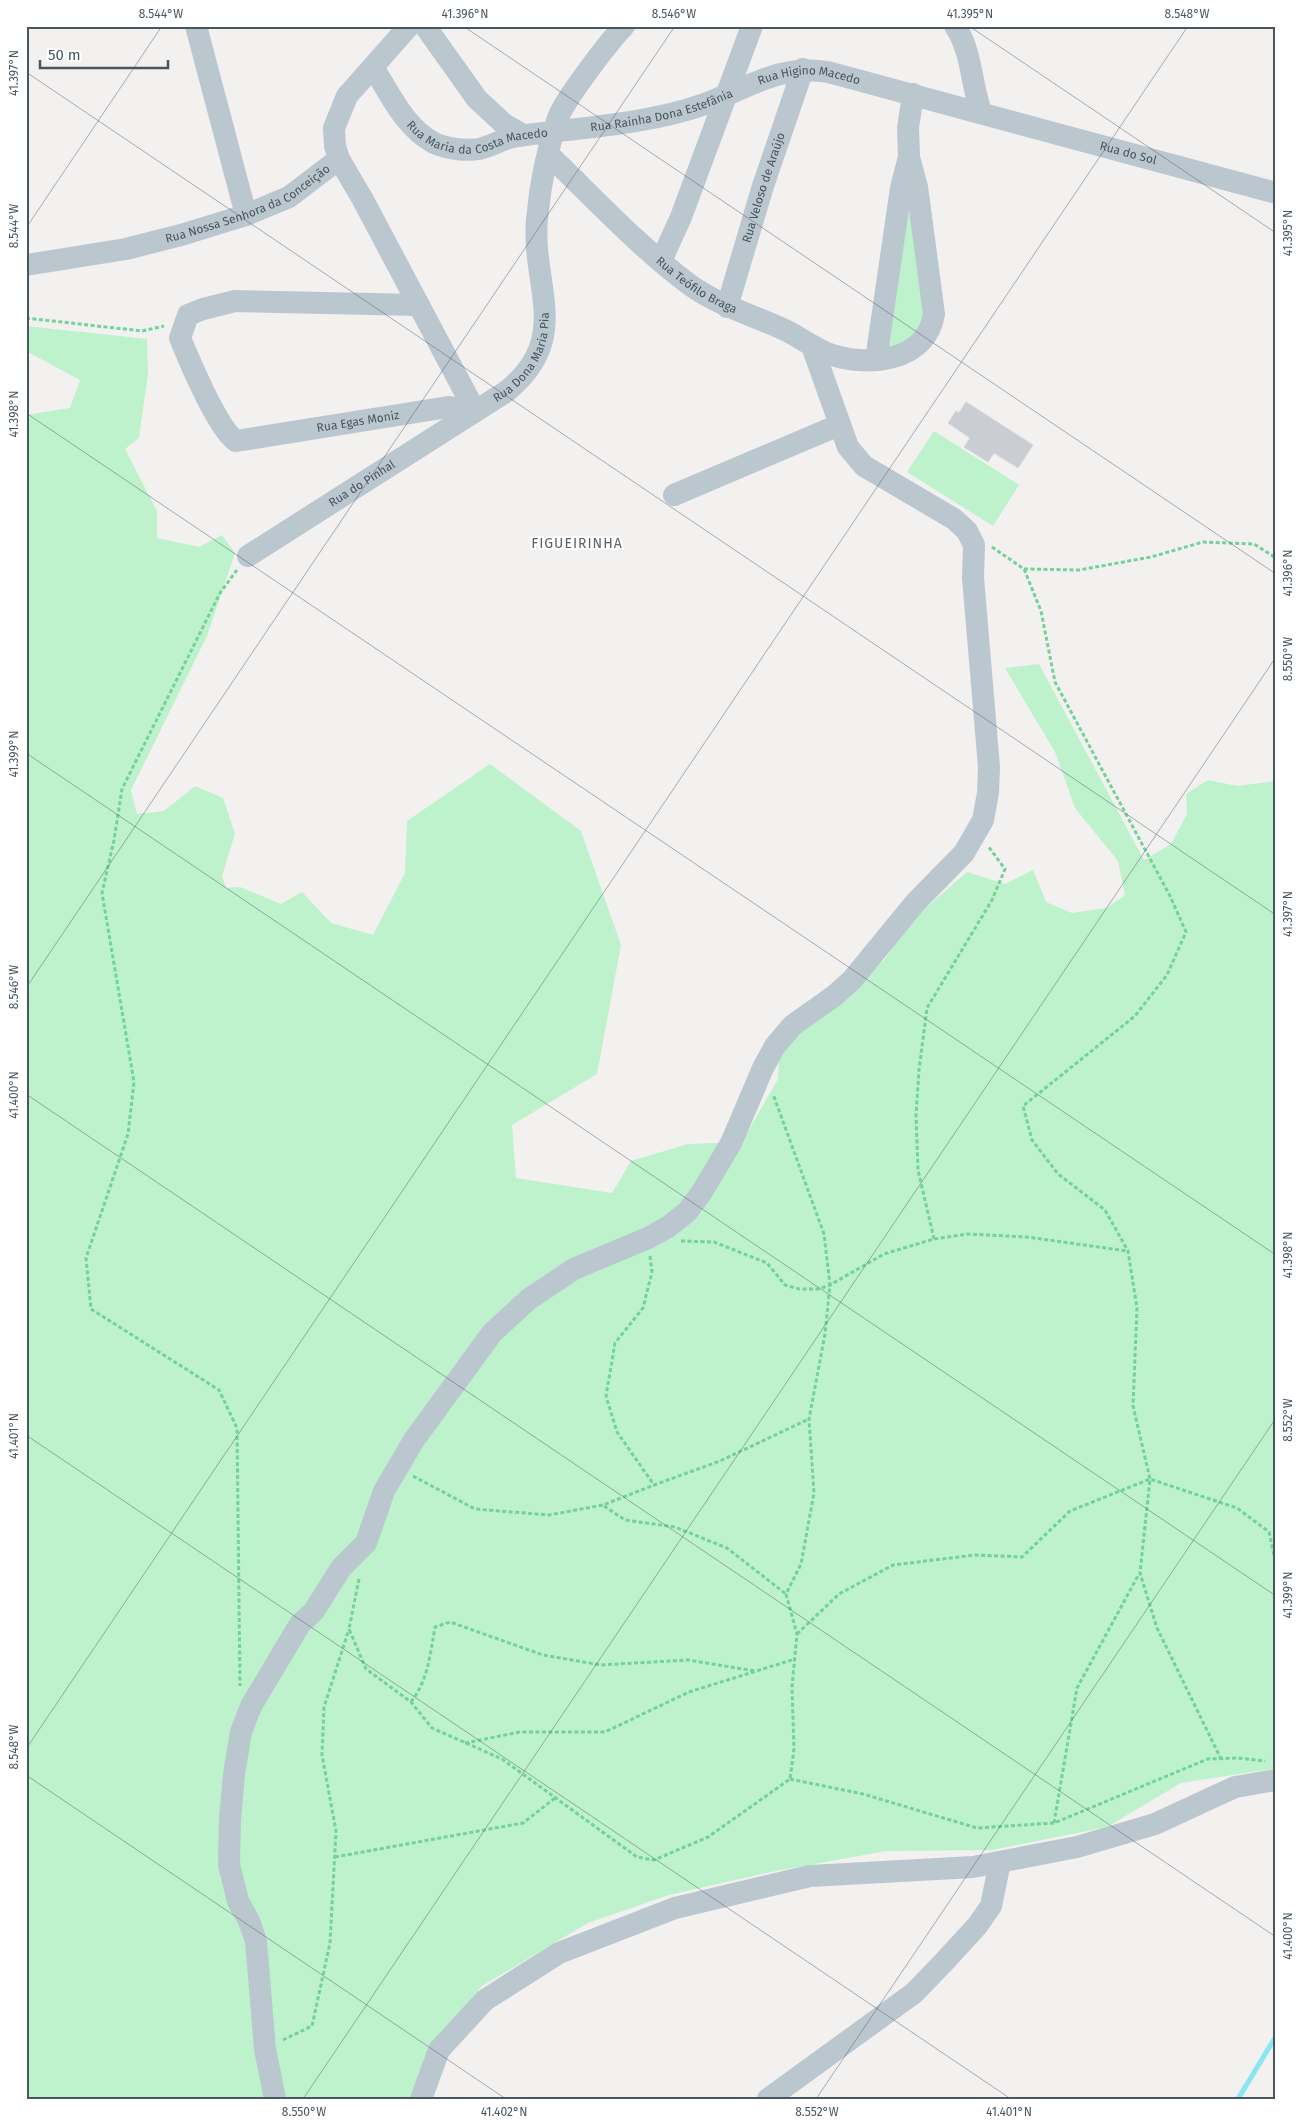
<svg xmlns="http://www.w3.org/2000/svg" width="1302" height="2125" font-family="'Fira Sans',sans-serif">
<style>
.green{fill:#bdf2cc}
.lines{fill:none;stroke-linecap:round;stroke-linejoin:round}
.stream{stroke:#88e7f1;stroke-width:5}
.building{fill:#caced3;stroke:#d4d7dc}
.path{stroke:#73d299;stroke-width:3;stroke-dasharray:4 2.5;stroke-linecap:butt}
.minor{stroke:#bbc7ce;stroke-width:22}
.ticks{fill:none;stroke:#47565f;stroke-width:1;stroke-opacity:0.45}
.labels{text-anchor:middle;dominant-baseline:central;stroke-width:4;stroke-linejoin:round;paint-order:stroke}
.street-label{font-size:12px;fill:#47565f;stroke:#fff}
.neighbourhood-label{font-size:14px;letter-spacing:1px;fill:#5c6166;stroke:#fff}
.neatline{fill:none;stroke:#47565f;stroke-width:2}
.ticks-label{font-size:12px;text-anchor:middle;fill:#47565f}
</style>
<rect width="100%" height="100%" fill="#f3f0f0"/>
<g class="green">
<polygon points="909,157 930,330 876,360"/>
<polygon points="26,326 147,339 148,373 139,438 125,449 157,511 157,538 199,547 222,535 235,553 207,636 131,790 137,814 164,811 195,786 223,798 235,834 222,876 226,888 240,887 281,904 302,892 331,923 373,935 405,873 407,821 490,764 581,831 621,945 597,1074 512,1125 516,1178 612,1193 631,1161 688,1144 742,1142 778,1079 779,1059 796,1035 842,1001 885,959 906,925 967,872 1005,884 1033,870 1046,902 1072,913 1107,908 1125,895 1118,861 1075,808 1055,752 1005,668 1039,664 1144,860 1171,844 1187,814 1186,794 1208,780 1237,786 1276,781 1276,1770 1271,1769 1181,1783 1107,1827 992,1850 886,1851 771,1872 669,1895 588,1923 482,1986 430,2048 412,2099 26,2099 26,415 70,408 80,380 26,351"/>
<polygon points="934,431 1019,485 993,526 907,472"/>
</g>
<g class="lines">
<polyline class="stream" points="1238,2099 1276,2036"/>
</g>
<polygon class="building" points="966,402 1033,445 1018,468 994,453 988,462 964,447 970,438 948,423 956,411 959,413"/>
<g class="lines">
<g class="path">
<polyline points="26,318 142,331 164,326"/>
<polyline points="992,547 1024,569 1041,611 1055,682 1170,896 1186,932 1167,975 1135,1016 1023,1106 1032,1140 1058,1174 1105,1210 1128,1251 1137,1308 1133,1406 1150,1479 1140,1573 1157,1628 1221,1759"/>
<polyline points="1024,569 1079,570 1151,557 1203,542 1254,544 1276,558"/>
<polyline points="237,570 220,593 122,789 114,840 102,893 134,1082 128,1134 86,1258 91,1309 219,1390 237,1428 240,1686"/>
<polyline points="934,1239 918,1170 916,1115 919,1070 927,1008 992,900 1005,869 988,846"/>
<polyline points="681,1241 714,1242 767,1263 785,1285 799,1289 819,1289 830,1285 884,1254 934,1239 968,1234 1027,1237 1127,1251"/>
<polyline points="650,1256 652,1272 643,1308 615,1343 606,1396 617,1432 654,1485 720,1461 809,1419"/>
<polyline points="413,1476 475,1509 549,1515 603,1505 654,1485"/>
<polyline points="604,1506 625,1520 675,1527 727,1548 786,1594"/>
<polyline points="359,1579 349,1629 366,1669 411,1702 432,1728 502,1759 637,1857 654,1860 708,1837 790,1779 794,1749 792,1687 797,1634 786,1594 801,1564 814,1493 809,1419 825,1334 830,1285 824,1234 773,1094"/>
<polyline points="797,1634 839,1594 893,1565 975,1555 1022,1557 1070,1511 1150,1479 1237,1508 1269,1532 1276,1565"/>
<path d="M411 1702C428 1680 430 1655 435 1627L450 1622 543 1655 601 1665 688 1660 755 1671"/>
<polyline points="465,1743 520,1732 605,1732 689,1692 795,1659"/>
<polyline points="790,1779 863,1794 977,1828 1054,1823 1208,1759 1238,1758 1265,1761"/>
<polyline points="1054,1823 1077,1688 1139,1574"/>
<polyline points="335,1857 523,1823 555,1798"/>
<polyline points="283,2040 312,2026 330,1943 336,1831 322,1755 324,1707 349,1629"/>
</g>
<g class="minor">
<polyline points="196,26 246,215"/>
<polyline points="409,26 347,96 334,128 335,146 339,159 362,198 475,411"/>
<polyline points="425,26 477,99 504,124 523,135"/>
<path d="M955 26C972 51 971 84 981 112"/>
<path id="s1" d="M373 67C390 94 405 128 434 143 447 149 466 151 479 149 493 146 505 137 519 136 576 128 648 124 702 105 747 89 777 64 828 72L1276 193"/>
<path id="s2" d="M548 154C594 198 639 247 690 285 721 307 756 316 789 332 804 340 817 350 832 355 870 367 927 361 934 314L917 187 909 157 908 128 913 94"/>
<polyline points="661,261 681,217 752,26"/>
<path id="s3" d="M26 265 126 249 181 235 246 215 289 197 339 159"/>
<path id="s4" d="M419 305 235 301 203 309 188 315 180 338C189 360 218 429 236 441L448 407 475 411"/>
<path id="s5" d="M727 307 763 186 803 69"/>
<polyline points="876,360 901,188 909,157"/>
<polyline points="674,495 839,425"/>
<path id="s6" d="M248 556 507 391C573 337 531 286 537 219 540 185 547 150 558 118 562 107 570 96 577 86 592 65 606 45 624 26"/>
<polyline points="275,2099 265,2049 256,1941 249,1921 238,1901 229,1865 230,1820 234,1774 241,1732 251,1706 300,1624 314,1611 341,1568 366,1543 384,1491 414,1440 492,1333 529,1299 574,1269 648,1238 668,1227 687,1212 702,1192 731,1143 763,1068 775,1046 793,1025 834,996 852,980 915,903 964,853 983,820 988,793 989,767 973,578 974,545 967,531 954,519 864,466 848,447 812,346"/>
<polyline points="421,2099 439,2050 485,2000 559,1953 675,1908 810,1876 973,1867 1077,1847 1155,1824 1235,1787 1276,1780"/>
<polyline points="768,2099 914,1993 943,1963 977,1926 991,1906 1000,1862"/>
</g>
</g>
<path class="ticks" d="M463 26 1276 574M969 26 1276 233M26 72 1276 915M26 228 162 26M26 413 1276 1255M26 753 1276 1596M26 988 675 26M26 1094 1276 1937M26 1435 1011 2099M26 1749 1188 26M26 1775 506 2099M303 2099 1276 657M816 2099 1276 1418"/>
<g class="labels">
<g class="street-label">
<text stroke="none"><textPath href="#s1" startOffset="486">Rua Higino Macedo</textPath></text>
<text stroke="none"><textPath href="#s1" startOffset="332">Rua Rainha Dona Estefânia</textPath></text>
<text stroke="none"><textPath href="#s1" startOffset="141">Rua Maria da Costa Macedo</textPath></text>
<text stroke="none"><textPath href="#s1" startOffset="816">Rua do Sol</textPath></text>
<text stroke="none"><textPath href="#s5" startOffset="125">Rua Veloso de Araújo</textPath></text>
<text stroke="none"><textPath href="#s3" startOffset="232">Rua Nossa Senhora da Conceição</textPath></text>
<text stroke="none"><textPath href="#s2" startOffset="199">Rua Teófilo Braga</textPath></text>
<text stroke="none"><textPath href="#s6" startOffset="345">Rua Dona Maria Pia</textPath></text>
<text stroke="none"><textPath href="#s4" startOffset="499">Rua Egas Moniz</textPath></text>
<text stroke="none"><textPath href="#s6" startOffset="135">Rua do Pinhal</textPath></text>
</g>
<g class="neighbourhood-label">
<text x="577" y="543">FIGUEIRINHA</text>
</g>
</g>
<rect width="1302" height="2125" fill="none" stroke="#ffffff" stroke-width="55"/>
<path d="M40 60v8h128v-8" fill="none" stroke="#47565f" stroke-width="2.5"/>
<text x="48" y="60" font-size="15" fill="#47565f" stroke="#ffffff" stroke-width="4" paint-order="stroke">50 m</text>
<rect x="28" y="28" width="1246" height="2070" class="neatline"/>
<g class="ticks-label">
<text x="161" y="18">8.544°W</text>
<text x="465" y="18">41.396°N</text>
<text x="674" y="18">8.546°W</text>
<text x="970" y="18">41.395°N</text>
<text x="1187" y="18">8.548°W</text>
<text transform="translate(14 73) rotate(-90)" y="4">41.397°N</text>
<text transform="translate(14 226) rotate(-90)" y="4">8.544°W</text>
<text transform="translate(1288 233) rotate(-90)" y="4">41.395°N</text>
<text transform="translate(14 414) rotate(-90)" y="4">41.398°N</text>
<text transform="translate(1288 573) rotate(-90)" y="4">41.396°N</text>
<text transform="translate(1288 659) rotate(-90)" y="4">8.550°W</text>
<text transform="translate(14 754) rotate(-90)" y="4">41.399°N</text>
<text transform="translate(1288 914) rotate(-90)" y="4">41.397°N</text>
<text transform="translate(14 987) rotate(-90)" y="4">8.546°W</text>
<text transform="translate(14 1095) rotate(-90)" y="4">41.400°N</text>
<text transform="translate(1288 1255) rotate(-90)" y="4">41.398°N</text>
<text transform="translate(1288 1420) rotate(-90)" y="4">8.552°W</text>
<text transform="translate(14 1436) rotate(-90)" y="4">41.401°N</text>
<text transform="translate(1288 1595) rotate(-90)" y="4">41.399°N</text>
<text transform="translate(14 1747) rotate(-90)" y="4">8.548°W</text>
<text transform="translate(1288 1936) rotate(-90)" y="4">41.400°N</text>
<text x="304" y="2116">8.550°W</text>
<text x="504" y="2116">41.402°N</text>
<text x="817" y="2116">8.552°W</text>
<text x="1009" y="2116">41.401°N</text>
</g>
</svg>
